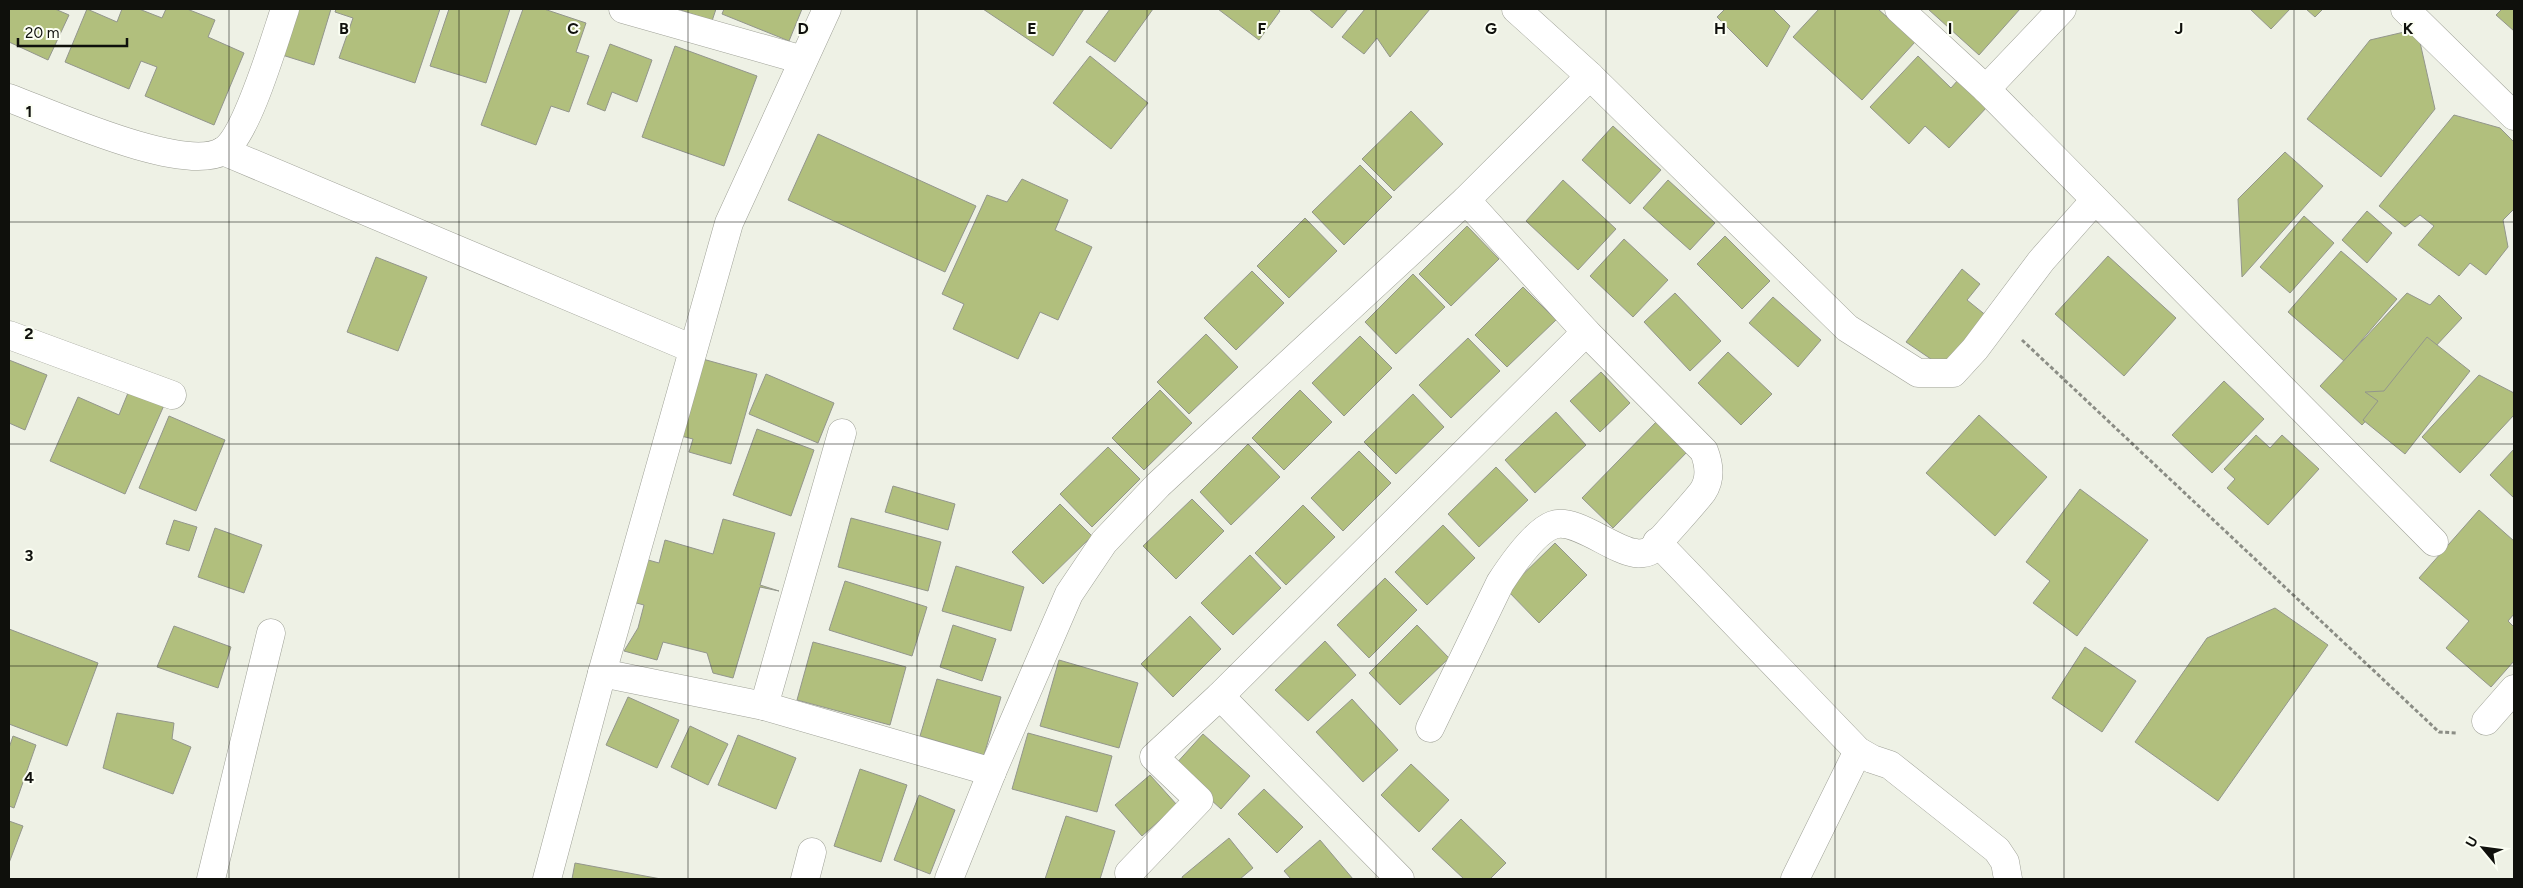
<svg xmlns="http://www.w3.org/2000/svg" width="2523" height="888" font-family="Figtree,sans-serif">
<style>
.building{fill:#b1bf7d;stroke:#93968c}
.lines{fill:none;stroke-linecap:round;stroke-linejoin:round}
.minor-casing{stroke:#9fa197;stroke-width:29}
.path{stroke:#8b8d85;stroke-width:3;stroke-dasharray:4 2.5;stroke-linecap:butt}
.minor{stroke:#fff;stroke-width:28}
.grid{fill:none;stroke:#0f100c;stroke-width:1;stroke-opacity:0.55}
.grid-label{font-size:16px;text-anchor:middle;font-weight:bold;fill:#0f100c;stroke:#fbfef3;stroke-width:4;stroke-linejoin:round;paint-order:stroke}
</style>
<rect width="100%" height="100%" fill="#eef1e5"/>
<g class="building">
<polygon points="9,9 55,9 69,15 48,60 9,42"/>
<polygon points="87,9 117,22 122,9 139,9 162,18 166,9 187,9 215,20 208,37 244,53 214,125 145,96 157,67 141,61 129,89 65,62"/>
<polygon points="293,9 331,9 314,65 279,54"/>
<polygon points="336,9 440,9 415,83 339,58 353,18 335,12"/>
<polygon points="449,9 510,9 486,83 430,66"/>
<polygon points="523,9 544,9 586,23 576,52 589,56 569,112 551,106 536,145 481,125"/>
<polygon points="678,9 716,9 712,21"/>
<polygon points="724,9 802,9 789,41 722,14"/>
<polygon points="983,9 1084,9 1053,56"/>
<polygon points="1110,9 1153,9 1115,62 1086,42"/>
<polygon points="1218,9 1278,9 1280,11 1259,40"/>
<polygon points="1309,9 1348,9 1332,28"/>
<polygon points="1365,9 1430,9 1390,57 1377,38 1364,54 1342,37"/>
<polygon points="1725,9 1773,9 1790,26 1767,67 1717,17"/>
<polygon points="1819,9 1878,9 1915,42 1862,100 1793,37"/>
<polygon points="1928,9 2020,9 1979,55"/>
<polygon points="2250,9 2290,9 2271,29"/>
<polygon points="2306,9 2323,9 2315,17"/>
<polygon points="2502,9 2514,9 2514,31 2496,15"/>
<polygon points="2417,29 2435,109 2381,177 2307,119 2370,40"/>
<polygon points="610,44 652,60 637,102 612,92 605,111 587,104"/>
<polygon points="675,46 757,76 724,166 642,137"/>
<polygon points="1090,56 1148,103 1111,149 1053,103"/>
<polygon points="1918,56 1951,88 1958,80 1987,107 1949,148 1925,126 1909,144 1870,107"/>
<polygon points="1411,111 1443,144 1394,191 1362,159"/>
<polygon points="2454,115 2500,128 2514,142 2514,209 2503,220 2508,247 2486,275 2470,263 2459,276 2418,245 2434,226 2420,215 2405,227 2379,206"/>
<polygon points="1613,126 1661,170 1630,204 1582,160"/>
<polygon points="818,134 976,206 945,272 788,200"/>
<polygon points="2285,152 2323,186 2242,277 2238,199"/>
<polygon points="1360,165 1392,197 1344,245 1312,212"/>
<polygon points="1022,179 1068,200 1055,230 1092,247 1058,320 1040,312 1018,359 953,329 964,304 942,294 987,195 1007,202"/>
<polygon points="1563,180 1616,229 1578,270 1526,221"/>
<polygon points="1668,180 1715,223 1690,250 1643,208"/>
<polygon points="2367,211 2392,233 2367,263 2342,240"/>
<polygon points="2304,216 2334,243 2290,293 2260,267"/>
<polygon points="1305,218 1337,251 1289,298 1257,266"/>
<polygon points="1467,226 1499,259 1451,306 1419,274"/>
<polygon points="1725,236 1770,281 1742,309 1697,264"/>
<polygon points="1624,239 1668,280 1633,317 1590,276"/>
<polygon points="2341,251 2397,299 2344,361 2288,312"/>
<polygon points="2108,256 2176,318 2124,376 2055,314"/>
<polygon points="376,257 427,277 398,351 347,332"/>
<polygon points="1962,269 1980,284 1967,300 1988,317 1944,368 1906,342"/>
<polygon points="1252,271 1284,303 1236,350 1204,318"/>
<polygon points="1413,274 1445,307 1396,354 1365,322"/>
<polygon points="1523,287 1556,320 1507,367 1475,335"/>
<polygon points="1675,293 1721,341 1690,371 1644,322"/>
<polygon points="2407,293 2430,305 2439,295 2462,318 2362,425 2320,386"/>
<polygon points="1773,297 1821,340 1798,367 1749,323"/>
<polygon points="1206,334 1238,367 1189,414 1157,382"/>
<polygon points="1360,336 1392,368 1344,416 1312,383"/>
<polygon points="2427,337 2470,371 2405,454 2363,420 2378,401 2365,392 2384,391"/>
<polygon points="1468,338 1500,371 1451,418 1419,385"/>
<polygon points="1728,352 1772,394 1741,425 1698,383"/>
<polygon points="699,358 757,374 731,464 689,452 693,439 677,435"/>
<polygon points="9,360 47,375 25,430 9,423"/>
<polygon points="1601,372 1630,403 1600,432 1570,401"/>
<polygon points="766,374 834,403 818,443 749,414"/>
<polygon points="2479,375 2514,393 2514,415 2460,473 2422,437"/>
<polygon points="2224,381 2264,419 2212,473 2172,435"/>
<polygon points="130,388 165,403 125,494 50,461 78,397 119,415"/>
<polygon points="1160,390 1192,423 1144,470 1112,438"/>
<polygon points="1300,390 1332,422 1284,470 1252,438"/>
<polygon points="1413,394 1444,427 1396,474 1364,442"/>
<polygon points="1556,412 1586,445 1535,493 1505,460"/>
<polygon points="1979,415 2047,477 1995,536 1926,473"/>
<polygon points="169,416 225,440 196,511 139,488"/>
<polygon points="1658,420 1689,450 1613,528 1582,498"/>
<polygon points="757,429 814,450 791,516 733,495"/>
<polygon points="2256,435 2270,448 2282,435 2319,469 2268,525 2227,488 2235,479 2224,469"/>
<polygon points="1248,444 1280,477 1231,525 1200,492"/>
<polygon points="1108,447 1140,479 1092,527 1060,494"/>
<polygon points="2514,449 2514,498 2490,475"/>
<polygon points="1359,451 1391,483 1343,531 1311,498"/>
<polygon points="1496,467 1528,500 1479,547 1448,514"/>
<polygon points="893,486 955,504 948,530 885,512"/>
<polygon points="2080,489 2148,540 2077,636 2033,603 2050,581 2026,562"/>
<polygon points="1192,499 1224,531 1176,579 1143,546"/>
<polygon points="1060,504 1092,536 1043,584 1012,552"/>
<polygon points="1303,505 1335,537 1286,585 1255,553"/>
<polygon points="2479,510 2514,541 2514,614 2508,621 2514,627 2514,661 2491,687 2446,648 2469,621 2419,578"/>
<polygon points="851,518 941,542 928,591 838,567"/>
<polygon points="723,519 775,533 760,585 779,591 760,587 733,678 713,673 707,653 663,642 657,660 624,651 638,628 644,605 629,601 641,558 659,563 665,540 713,554"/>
<polygon points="174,520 197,527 189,551 166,544"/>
<polygon points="1443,525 1475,558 1427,605 1395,572"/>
<polygon points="215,528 262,545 244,593 198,577"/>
<polygon points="1555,543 1587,575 1539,623 1507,590"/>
<polygon points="1250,555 1281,588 1233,635 1201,603"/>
<polygon points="956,566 1024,587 1011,631 942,611"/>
<polygon points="1385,578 1417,610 1369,658 1337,625"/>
<polygon points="845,581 927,607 912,656 829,630"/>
<polygon points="2275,608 2328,645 2218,801 2135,742 2207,638"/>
<polygon points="1190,616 1221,649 1173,697 1141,664"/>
<polygon points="953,625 996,639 982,681 940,667"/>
<polygon points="1417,625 1449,658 1400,705 1369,673"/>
<polygon points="174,626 231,647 218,688 157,667"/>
<polygon points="9,629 98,663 67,746 9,724"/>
<polygon points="1325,641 1356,675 1308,721 1275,690"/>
<polygon points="813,642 906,667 890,725 797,700"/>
<polygon points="2085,647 2136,681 2102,732 2052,698"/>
<polygon points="1059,660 1138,683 1119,748 1040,726"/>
<polygon points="937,679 1001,697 984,755 920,736"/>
<polygon points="628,697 679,720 657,768 606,745"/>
<polygon points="1352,699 1398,750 1363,782 1316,732"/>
<polygon points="117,713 174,723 172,739 191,747 173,794 103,768"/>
<polygon points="690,726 728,744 708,785 671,767"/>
<polygon points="1028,733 1112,756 1097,812 1012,789"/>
<polygon points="1203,734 1250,776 1221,809 1174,766"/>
<polygon points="738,735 796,758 776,809 718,785"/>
<polygon points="13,736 36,745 14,808 9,806 9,748"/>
<polygon points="1411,764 1449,800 1419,832 1381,795"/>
<polygon points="860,769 907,785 881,862 834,846"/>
<polygon points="1150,775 1177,805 1142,836 1115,805"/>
<polygon points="1264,789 1303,827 1277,853 1238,814"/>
<polygon points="919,795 955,810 930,874 894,860"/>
<polygon points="1066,816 1115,831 1100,879 1045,879"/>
<polygon points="1461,819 1506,863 1490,879 1464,879 1432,849"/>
<polygon points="9,821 23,826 9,863"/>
<polygon points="1229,838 1253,868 1240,879 1183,879 1182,877"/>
<polygon points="1320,840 1353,879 1291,879 1284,871"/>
<polygon points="575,863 661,879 572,879"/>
</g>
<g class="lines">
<defs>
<g id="minor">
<polyline points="623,9 803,60"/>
<polyline points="1516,9 1590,76 1847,328 1918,373 1953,373 1975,349 2041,261 2095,200"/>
<polyline points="1899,9 1986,89 2434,542"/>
<polyline points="2405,9 2514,116"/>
<polyline points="1986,89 2062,9"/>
<path d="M9 98C52 114 184 174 223 151 247 136 275 38 285 9"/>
<polyline points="223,151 693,349"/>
<polyline points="1466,200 1590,76"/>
<polyline points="9,335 172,395"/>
<polyline points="1657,542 1858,751 1872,759 1890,765 1997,850 2005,862 2008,879"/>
<polyline points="602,673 764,706 992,772"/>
<polyline points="1220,696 1400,879"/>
<polyline points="764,706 842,433"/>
<polyline points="2486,721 2514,689"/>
<path d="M1430 728 1500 583C1511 566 1534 532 1553 525 1575 517 1612 550 1635 553 1638 554 1647 553 1650 551 1654 548 1700 496 1703 491 1711 479 1709 464 1704 451L1586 332"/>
<polyline points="211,879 271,633"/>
<polyline points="547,879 602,673 729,223 827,9"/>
<polyline points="805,879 812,852"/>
<polyline points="949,879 992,772 1069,594 1104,542 1158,485 1466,200 1586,332 1220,696 1154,757 1199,800 1129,873"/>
<polyline points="1795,879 1858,751"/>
</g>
</defs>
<use href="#minor" class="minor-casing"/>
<polyline class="path" points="2022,340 2439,732 2457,733"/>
<use href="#minor" class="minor"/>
</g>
<path class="grid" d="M229 9V879M459 9V879M688 9V879M917 9V879M1147 9V879M1376 9V879M1606 9V879M1835 9V879M2064 9V879M2294 9V879M9 222H2514M9 444H2514M9 666H2514"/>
<g class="grid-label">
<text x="344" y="34">B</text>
<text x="573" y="34">C</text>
<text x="803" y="34">D</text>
<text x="1032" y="34">E</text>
<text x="1262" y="34">F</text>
<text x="1491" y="34">G</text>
<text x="1720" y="34">H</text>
<text x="1950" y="34">I</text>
<text x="2179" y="34">J</text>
<text x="2408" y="34">K</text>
<text x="29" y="117">1</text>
<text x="29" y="339">2</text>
<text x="29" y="561">3</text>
<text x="29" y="783">4</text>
</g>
<rect width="2523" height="888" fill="none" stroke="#0f100c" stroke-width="20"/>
<g transform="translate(2483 848) rotate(299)" stroke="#fbfef3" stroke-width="4" paint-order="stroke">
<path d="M0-4L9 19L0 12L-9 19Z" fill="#0f100c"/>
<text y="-8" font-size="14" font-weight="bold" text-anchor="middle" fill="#0f100c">U</text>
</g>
<path d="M18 38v8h109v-8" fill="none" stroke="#0f100c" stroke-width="2.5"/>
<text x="25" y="38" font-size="15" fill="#0f100c" stroke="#fbfef3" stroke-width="4" paint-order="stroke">20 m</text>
</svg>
